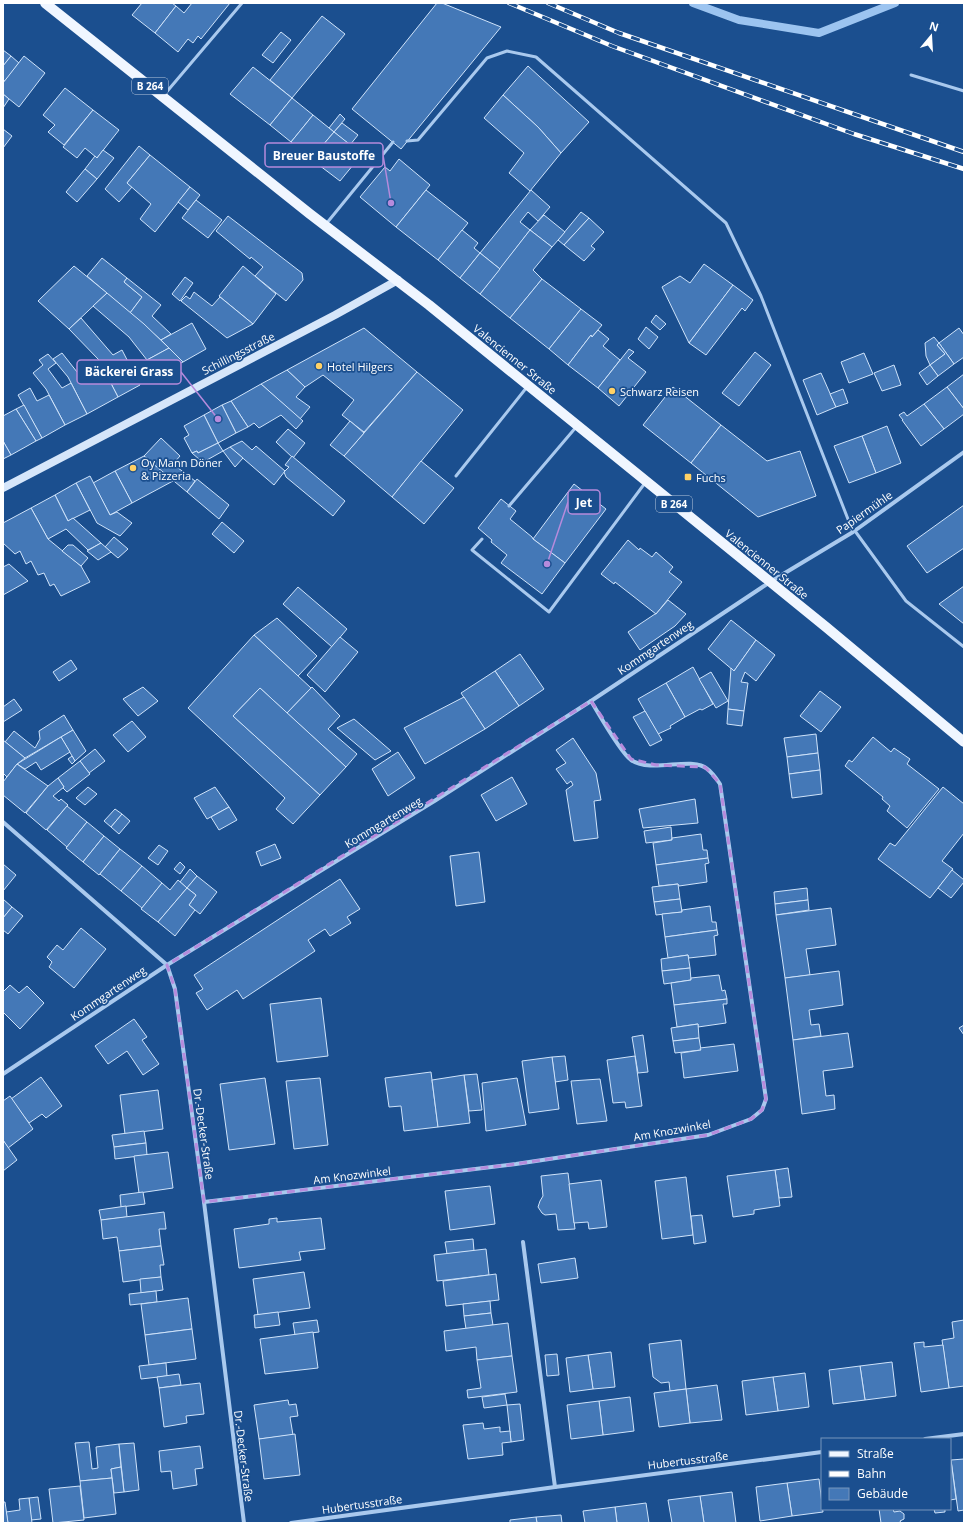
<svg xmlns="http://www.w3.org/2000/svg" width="967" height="1526" font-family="'Open Sans',sans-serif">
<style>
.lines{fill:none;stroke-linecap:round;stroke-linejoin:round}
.stream{stroke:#9cc4f0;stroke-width:8}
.building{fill:#4478b7;stroke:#cfe3fa}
.lane{stroke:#a9c9ee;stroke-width:3}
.street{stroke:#a9c9ee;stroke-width:4}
.secondary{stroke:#d6e6fa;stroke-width:8}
.primary{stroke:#f0f6ff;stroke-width:10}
.rail-casing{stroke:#fff;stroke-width:4.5}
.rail{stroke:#1b4f8f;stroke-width:3;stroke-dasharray:9;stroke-linecap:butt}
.marked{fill:none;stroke:#b68bdc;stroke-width:3;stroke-dasharray:8 5;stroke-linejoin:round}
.poi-dot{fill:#ffd166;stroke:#1b4f8f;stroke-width:1.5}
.labels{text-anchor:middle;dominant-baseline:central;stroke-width:3.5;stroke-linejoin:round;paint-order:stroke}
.shield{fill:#1b4f8f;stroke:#bbcadd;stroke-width:1}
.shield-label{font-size:10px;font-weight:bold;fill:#fff}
.street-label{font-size:11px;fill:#fff;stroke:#1b4f8f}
.poi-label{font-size:11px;fill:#fff;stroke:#1b4f8f;text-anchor:start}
.leader{fill:none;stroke:#b68bdc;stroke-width:1.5}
.callout-dot{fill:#b68bdc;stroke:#1b4f8f;stroke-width:1.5}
.callout{fill:#1b4f8f;stroke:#b68bdc;stroke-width:1.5}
.callout-label{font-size:12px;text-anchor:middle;font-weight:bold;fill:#fff}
</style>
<rect width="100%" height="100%" fill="#1b4f8f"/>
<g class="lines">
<polyline class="stream" points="693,3 739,20 819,33 895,3"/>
</g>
<g class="building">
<polygon points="142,3 172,3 176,6 155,33 132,15"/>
<polygon points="192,3 230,3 201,39 198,36 193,43 188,39 178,52 155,33 176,6 184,13"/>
<polygon points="437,3 442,3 501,27 401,149 352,109"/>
<polygon points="322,16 345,34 292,98 270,80"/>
<polygon points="281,32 291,40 273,63 262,55"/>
<polygon points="3,50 11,56 3,66"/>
<polygon points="11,56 19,63 5,81 3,79 3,66"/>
<polygon points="24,56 45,73 19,107 3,94 3,83"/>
<polygon points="528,66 589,122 561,153 538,127 503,95"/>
<polygon points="253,67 292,98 270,125 230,94"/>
<polygon points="65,88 93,110 64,145 48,132 55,125 43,115"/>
<polygon points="3,94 9,99 3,108"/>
<polygon points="503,95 538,127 561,153 530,191 509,173 524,153 484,118"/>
<polygon points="292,98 313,115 291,142 270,125"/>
<polygon points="93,110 119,130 97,158 85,148 77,158 63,147"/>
<polygon points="340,114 345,119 334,132 329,128"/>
<polygon points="313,115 334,132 311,159 291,142"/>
<polygon points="342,123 358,135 350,145 334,132"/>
<polygon points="3,129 12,136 3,148"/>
<polygon points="334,132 362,154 340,181 311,159"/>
<polygon points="139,146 150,155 127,183 132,187 119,202 105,189"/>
<polygon points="103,150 114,158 97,179 85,169 95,156 97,158"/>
<polygon points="150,155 190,187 155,232 140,219 151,204 127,183"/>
<polygon points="399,159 430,185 396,227 360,197 385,167 390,171"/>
<polygon points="85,169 97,179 77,202 66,192"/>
<polygon points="190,187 200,195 188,210 178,202"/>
<polygon points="426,190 468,223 438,260 396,227"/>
<polygon points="531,190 550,207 538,221 528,212 520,222 530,230 500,269 480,253"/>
<polygon points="196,200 222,220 208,238 182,218"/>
<polygon points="581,212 589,218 564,245 558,240"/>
<polygon points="544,215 565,232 552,247 530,230"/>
<polygon points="228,216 302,273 303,280 286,301 255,276 263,267 251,257 250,259 216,231"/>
<polygon points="589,218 604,232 591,246 595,249 584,261 564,245"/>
<polygon points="462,230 478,243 474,248 480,253 460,278 438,260"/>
<polygon points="530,230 552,247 533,270 542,279 510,318 480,294"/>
<polygon points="480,253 500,269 480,294 460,278"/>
<polygon points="102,258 127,278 124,282 142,297 130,313 87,276"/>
<polygon points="704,264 733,285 689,343 662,287 680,276 690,283"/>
<polygon points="74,266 107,293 69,329 38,301"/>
<polygon points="243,266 276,294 253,324 219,296"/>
<polygon points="185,277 193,283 180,301 172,294"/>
<polygon points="127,278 161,305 152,316 171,334 161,340 130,313 142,297 124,282"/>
<polygon points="542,279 581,309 549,349 510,318"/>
<polygon points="733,285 753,300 745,311 742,308 706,355 689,343"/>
<polygon points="194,292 212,306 220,297 253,324 227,338 181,301 186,296 190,299"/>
<polygon points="107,293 144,324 169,348 147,360 129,337 93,306"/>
<polygon points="581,309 602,325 592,337 591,335 568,365 549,349"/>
<polygon points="656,315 666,324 660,330 651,322"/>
<polygon points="81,318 113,355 122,350 140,385 118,397 99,360 69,329"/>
<polygon points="192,323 206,349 183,362 161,340"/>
<polygon points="646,327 658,337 649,349 638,339"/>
<polygon points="364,328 417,372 364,432 342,415 354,400 323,375 305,387 287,370"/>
<polygon points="959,328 964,335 964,357 954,364 939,343"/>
<polygon points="598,330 609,339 603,346 620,360 598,388 568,365 591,335 592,337"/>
<polygon points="934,337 939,343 937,345 945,354 930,365 926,356 925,343"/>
<polygon points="939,343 954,364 938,376 930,365 945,354 937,345"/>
<polygon points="169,348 183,362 156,376 147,360"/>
<polygon points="629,349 634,352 628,358 646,372 619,406 598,388"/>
<polygon points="755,352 771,365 739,406 722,393"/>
<polygon points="62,353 81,377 102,366 118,397 87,414 68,377 53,359"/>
<polygon points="864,353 873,374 849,383 841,362"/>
<polygon points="48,354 56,363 48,369 62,388 71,383 87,414 65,425 46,389 33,373 43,365 39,360"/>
<polygon points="894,365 901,385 882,391 874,373"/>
<polygon points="930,365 938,376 927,385 919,373"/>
<polygon points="287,370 305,387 296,397 310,407 300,419 261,384"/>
<polygon points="417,372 463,410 392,497 344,456"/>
<polygon points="821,373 836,407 817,415 803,380"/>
<polygon points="964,374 964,409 947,387"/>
<polygon points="261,384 303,421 296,429 281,415 259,428 254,423 248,427 231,401"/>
<polygon points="673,387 721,425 691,463 643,425"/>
<polygon points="947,387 964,409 964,414 944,429 924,404"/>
<polygon points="30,388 37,401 49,395 65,425 42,438 18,395"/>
<polygon points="843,389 848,403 836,407 830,394"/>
<polygon points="231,401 248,427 236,433 222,405"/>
<polygon points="924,404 944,429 921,446 902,420 903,420 899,415 904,412 907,416"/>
<polygon points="24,405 42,438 36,441 16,409"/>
<polygon points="222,405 236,433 218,443 204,415"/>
<polygon points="16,409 36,441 11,455 3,441 3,416"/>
<polygon points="204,415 218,443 198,453 197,451 192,453 184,438 189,435 184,426"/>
<polygon points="350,421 364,433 344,456 330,445"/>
<polygon points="721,425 767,461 800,451 816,496 758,517 691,463"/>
<polygon points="887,426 901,463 876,473 862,436"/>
<polygon points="288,429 305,443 293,458 276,442"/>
<polygon points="862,436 876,473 849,483 834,446"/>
<polygon points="161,438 180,456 173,464 195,481 187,492 144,456"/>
<polygon points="3,441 11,455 3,459"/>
<polygon points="242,441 252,450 256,446 285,471 274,485 230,447"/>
<polygon points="218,443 223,451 207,460 200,460 192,453 197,451 198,453"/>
<polygon points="230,447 243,458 235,467 223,451"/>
<polygon points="144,456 173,481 132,503 115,471"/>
<polygon points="292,456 345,501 333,516 286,477 284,472 289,467 285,465"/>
<polygon points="421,461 454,488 424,524 392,497"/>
<polygon points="115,471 132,503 110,515 93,483"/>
<polygon points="90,476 110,515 117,512 132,523 120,536 97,523 76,483"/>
<polygon points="197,479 229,505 219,519 187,492"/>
<polygon points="76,483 90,510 68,521 55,495"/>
<polygon points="574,484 606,509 565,563 533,539"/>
<polygon points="55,495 68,521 73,518 101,543 88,550 66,529 48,539 31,508"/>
<polygon points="501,499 516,511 510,519 532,537 533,539 565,563 542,594 501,563 507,555 491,542 492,540 478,528"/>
<polygon points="964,505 964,548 927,573 907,546"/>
<polygon points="31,508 48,539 81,566 90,582 61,596 54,584 50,586 44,573 38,575 31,561 26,564 20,551 15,554 3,543 3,523"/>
<polygon points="222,522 244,541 234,553 212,534"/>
<polygon points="114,537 128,549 118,558 105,547"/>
<polygon points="628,540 639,550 640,548 652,557 656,552 673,567 669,572 682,582 656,614 615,582 614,584 601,574"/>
<polygon points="101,543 111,552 98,560 87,551"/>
<polygon points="68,545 73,545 88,558 81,566 62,551"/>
<polygon points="9,564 28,581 3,595 3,567"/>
<polygon points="964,586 964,624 939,604"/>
<polygon points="298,587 347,629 332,647 283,604"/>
<polygon points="668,600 686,614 675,626 640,650 628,632 655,614 656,614"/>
<polygon points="277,618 317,656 298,676 254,635"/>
<polygon points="731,620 756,640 734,671 708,649"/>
<polygon points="254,635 311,688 287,713 260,688 233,716 320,795 293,824 276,809 285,798 188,708"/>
<polygon points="340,637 358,652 325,692 307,675"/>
<polygon points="756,640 775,655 756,681 745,672 741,682 748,683 744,711 728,709 731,668 734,671"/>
<polygon points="520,654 544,689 519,706 495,671"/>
<polygon points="71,660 77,669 59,681 53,672"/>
<polygon points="693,667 713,704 702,710 700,709 685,717 666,683"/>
<polygon points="495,671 519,706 485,729 461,693"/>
<polygon points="711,672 728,701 716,708 699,679"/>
<polygon points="666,683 685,717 670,726 671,728 658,734 638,699"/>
<polygon points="143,687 158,701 138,716 123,699"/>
<polygon points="312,687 340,716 328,729 357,754 346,767 287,713"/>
<polygon points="260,688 346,767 320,795 233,716"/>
<polygon points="820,691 841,707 821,732 800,716"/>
<polygon points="464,697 485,729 425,764 404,728"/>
<polygon points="14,699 22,710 3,722 3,707"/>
<polygon points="728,709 744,711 742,726 727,724"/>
<polygon points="645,711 662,740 650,746 633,717"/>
<polygon points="64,715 73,730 25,758 5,742 14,731 35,748 40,739 39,731"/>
<polygon points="354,719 391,751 375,760 337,728"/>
<polygon points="132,721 146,737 128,752 113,735"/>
<polygon points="73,730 86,751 75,761 61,737"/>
<polygon points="816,734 818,753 787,757 784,738"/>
<polygon points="61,737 70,752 41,770 36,762 25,769 17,764"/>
<polygon points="873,737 891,752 894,748 910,759 907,764 939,789 907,828 887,811 890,806 882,799 883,797 845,766 849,760 852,762"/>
<polygon points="573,738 596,773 601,800 594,801 598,838 574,841 566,790 573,785 571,781 567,784 556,769 566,763 556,750"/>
<polygon points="3,740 25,758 17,764 7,777 3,773"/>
<polygon points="95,749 105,761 89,773 80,761"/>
<polygon points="398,752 415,778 388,796 372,769"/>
<polygon points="818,753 820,770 789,774 787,757"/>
<polygon points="72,756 75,761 72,764 68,759"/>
<polygon points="80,761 90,774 67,792 63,788 64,787 58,778"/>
<polygon points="17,764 48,786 25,813 3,795 3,782"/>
<polygon points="820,770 822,794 792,798 789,774"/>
<polygon points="512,777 527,804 496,821 481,795"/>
<polygon points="58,778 64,787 53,796 59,801 61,799 68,805 46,830 26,813 48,786"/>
<polygon points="88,787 97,794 85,805 76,798"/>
<polygon points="215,787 229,807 207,819 194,798"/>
<polygon points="943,787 964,804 964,833 942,861 953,869 930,898 878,859 890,843 895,846"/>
<polygon points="695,799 698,823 643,828 639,809"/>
<polygon points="67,806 87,822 67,847 47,830"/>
<polygon points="229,807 237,820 219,830 211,817"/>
<polygon points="115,809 122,814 111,827 104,821"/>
<polygon points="122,814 130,821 119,834 111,827"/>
<polygon points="87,822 104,836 83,862 66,848"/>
<polygon points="671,827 672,840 646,843 644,831"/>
<polygon points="701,834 703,850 707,850 708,858 656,865 653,843 672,840 672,838"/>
<polygon points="104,836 120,849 99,875 83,862"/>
<polygon points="275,844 281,858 261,866 256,852"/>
<polygon points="159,845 168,851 158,865 148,858"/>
<polygon points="120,849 142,866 121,891 100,874"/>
<polygon points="479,852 485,902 456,906 450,856"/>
<polygon points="708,858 709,863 705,864 707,882 679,886 678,884 659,886 656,865"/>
<polygon points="180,862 185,867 180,874 174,869"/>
<polygon points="3,864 16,875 3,891"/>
<polygon points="142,866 162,883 142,908 121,891"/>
<polygon points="190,869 197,876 187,888 180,882"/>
<polygon points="952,870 964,880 964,882 951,898 938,888"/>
<polygon points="197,876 217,892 200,914 189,905 196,895 187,888"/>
<polygon points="340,879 360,909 347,917 351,923 330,936 325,929 308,940 315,951 243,999 237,990 207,1010 196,993 203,989 194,975"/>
<polygon points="178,880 187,888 158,922 141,909 162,883 170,890"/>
<polygon points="678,884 680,899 654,902 652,887"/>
<polygon points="187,888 196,895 189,905 195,910 175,936 158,922"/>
<polygon points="807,888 808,900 775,904 774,892"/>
<polygon points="3,899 12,907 3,918"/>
<polygon points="680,899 682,912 656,915 654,902"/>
<polygon points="808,900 809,910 776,915 775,904"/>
<polygon points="710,906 712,922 716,922 717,930 665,937 662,914 682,912 682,910"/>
<polygon points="12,907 23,916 8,934 3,930 3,918"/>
<polygon points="831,908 836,945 806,949 810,975 785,978 776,915"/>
<polygon points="81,928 106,949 74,988 49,967 52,962 47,957 57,945 63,950"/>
<polygon points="717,930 718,935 714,936 716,955 689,958 688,955 668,958 665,937"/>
<polygon points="688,955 690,968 662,971 661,959"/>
<polygon points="690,968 691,980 664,984 662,971"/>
<polygon points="839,971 843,1005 809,1010 811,1025 819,1024 821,1036 793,1040 785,978"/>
<polygon points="719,975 722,991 725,990 727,999 674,1005 671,983 691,980 691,978"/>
<polygon points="10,985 19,993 27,986 44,1003 20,1029 3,1012 3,992"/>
<polygon points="321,998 328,1056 277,1062 270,1004"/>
<polygon points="727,999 727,1004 723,1004 726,1023 698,1027 698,1024 677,1027 674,1005"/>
<polygon points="134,1019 147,1037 142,1040 159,1064 143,1075 127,1051 108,1064 95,1046"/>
<polygon points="698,1024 699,1038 673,1041 671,1028"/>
<polygon points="964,1025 964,1035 959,1028"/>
<polygon points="848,1033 853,1067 823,1071 826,1096 834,1095 835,1109 802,1114 793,1040"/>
<polygon points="643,1035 648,1072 638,1073 632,1037"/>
<polygon points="699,1038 701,1050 675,1053 673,1041"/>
<polygon points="734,1044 738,1071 684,1078 681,1053 701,1050 700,1048"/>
<polygon points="565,1056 568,1080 555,1082 552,1057"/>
<polygon points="635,1056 642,1106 626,1108 625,1102 613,1103 607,1060"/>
<polygon points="552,1057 559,1109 529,1113 522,1061"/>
<polygon points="431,1072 438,1127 404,1131 401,1106 389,1107 385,1078"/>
<polygon points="477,1074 482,1110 469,1111 464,1075"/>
<polygon points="464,1075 470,1123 438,1127 432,1080"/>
<polygon points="41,1077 62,1106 46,1118 42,1114 29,1123 11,1099"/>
<polygon points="265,1078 275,1144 229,1150 220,1084"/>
<polygon points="320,1078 328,1145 294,1149 286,1081"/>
<polygon points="517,1078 526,1125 486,1131 482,1083"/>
<polygon points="600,1079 607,1121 577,1124 571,1081"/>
<polygon points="158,1090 163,1129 125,1134 120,1095"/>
<polygon points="10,1096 33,1129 8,1148 3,1140 3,1101"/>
<polygon points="144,1131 146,1143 114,1147 112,1135"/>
<polygon points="3,1140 17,1160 3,1171"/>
<polygon points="146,1143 147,1155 115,1159 114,1147"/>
<polygon points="168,1152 173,1188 139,1193 134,1156"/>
<polygon points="788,1168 792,1197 779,1198 775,1170"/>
<polygon points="775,1170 780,1206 754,1210 754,1214 733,1217 727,1176"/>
<polygon points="568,1173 575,1229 558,1230 556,1214 545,1215 542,1213 538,1207 540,1201 543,1196 541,1176"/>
<polygon points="686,1177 693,1235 662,1239 655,1181"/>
<polygon points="601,1180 607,1227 589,1229 588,1222 574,1223 569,1184"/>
<polygon points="490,1186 495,1224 450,1230 445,1191"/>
<polygon points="143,1192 145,1204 121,1207 120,1195"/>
<polygon points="126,1206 127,1217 101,1220 99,1210"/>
<polygon points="164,1212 166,1229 159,1229 161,1246 119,1251 117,1237 103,1239 101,1220"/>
<polygon points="702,1215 706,1242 694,1244 691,1216"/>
<polygon points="277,1218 277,1222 321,1218 325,1249 299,1252 301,1260 239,1268 234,1229 269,1224 269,1219"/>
<polygon points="473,1239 474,1251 447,1254 445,1242"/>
<polygon points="161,1246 164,1265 160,1265 161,1277 123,1282 119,1251"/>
<polygon points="486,1249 489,1275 437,1281 434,1255"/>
<polygon points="575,1258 578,1278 541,1283 538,1264"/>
<polygon points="304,1272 310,1308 258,1315 253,1279"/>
<polygon points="496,1274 499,1300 446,1306 443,1281"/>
<polygon points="161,1277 163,1290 141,1293 140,1279"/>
<polygon points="156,1291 157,1302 130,1305 129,1294"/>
<polygon points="188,1298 192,1329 145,1335 141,1304"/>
<polygon points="490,1301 491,1313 464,1316 463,1304"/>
<polygon points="278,1312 280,1325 255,1328 254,1315"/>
<polygon points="491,1313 493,1325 466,1329 464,1316"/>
<polygon points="317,1320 319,1332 295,1335 293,1323"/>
<polygon points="964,1320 964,1386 949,1388 942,1340 954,1338 952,1322"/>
<polygon points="508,1323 512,1356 477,1360 476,1347 446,1351 444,1331"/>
<polygon points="192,1329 196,1359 149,1365 145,1335"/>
<polygon points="313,1332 318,1368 265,1374 260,1339"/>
<polygon points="681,1340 686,1389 670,1391 669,1382 661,1383 653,1377 649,1344"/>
<polygon points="924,1342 924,1347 943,1345 949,1388 921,1392 914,1343"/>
<polygon points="611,1352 615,1387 593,1389 588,1355"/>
<polygon points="557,1354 559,1375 547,1376 545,1355"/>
<polygon points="588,1355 593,1389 570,1392 566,1358"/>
<polygon points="512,1356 517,1392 468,1398 467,1390 481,1388 477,1360"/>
<polygon points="892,1362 896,1396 865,1400 860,1366"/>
<polygon points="166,1363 167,1376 141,1379 139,1366"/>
<polygon points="860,1366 865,1400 833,1404 829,1370"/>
<polygon points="805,1373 809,1407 778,1411 773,1377"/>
<polygon points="179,1374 181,1385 159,1388 157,1377"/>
<polygon points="773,1377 778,1411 746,1415 742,1381"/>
<polygon points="200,1383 204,1414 186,1416 187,1423 164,1427 159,1388"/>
<polygon points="717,1385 722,1420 690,1423 686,1389"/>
<polygon points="686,1389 690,1423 659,1427 654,1393"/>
<polygon points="505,1394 507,1405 484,1408 482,1397"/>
<polygon points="630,1397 634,1431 603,1435 599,1401"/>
<polygon points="288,1400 289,1405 296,1404 298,1416 290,1417 293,1435 259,1439 254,1405"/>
<polygon points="599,1401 603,1435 571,1439 567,1405"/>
<polygon points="520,1404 524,1440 511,1442 507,1405"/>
<polygon points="483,1423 484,1429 500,1427 500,1432 510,1431 511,1442 502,1443 503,1455 468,1459 463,1425"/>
<polygon points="295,1434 300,1475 264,1479 259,1439"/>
<polygon points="89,1442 92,1469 98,1468 96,1447 119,1444 121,1467 111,1469 112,1478 80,1481 75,1443"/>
<polygon points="134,1443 139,1490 124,1492 119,1444"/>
<polygon points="200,1446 203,1468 195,1469 197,1485 173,1489 171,1471 161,1472 159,1451"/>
<polygon points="964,1459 964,1510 958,1511 951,1460"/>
<polygon points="951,1460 956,1499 950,1500 950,1461"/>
<polygon points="121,1467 124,1492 114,1493 111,1469"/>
<polygon points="112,1478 116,1514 84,1518 80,1481"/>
<polygon points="819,1479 823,1512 792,1516 787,1483"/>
<polygon points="787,1483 792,1516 760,1521 756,1487"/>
<polygon points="80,1486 84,1520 53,1523 49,1489"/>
<polygon points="732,1492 736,1523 704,1523 700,1496"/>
<polygon points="700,1496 704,1523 672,1523 668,1500"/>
<polygon points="38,1497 41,1519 31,1520 29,1498"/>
<polygon points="29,1498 32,1523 8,1523 6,1512 20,1510 19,1499"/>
<polygon points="3,1502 5,1502 8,1523 3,1523"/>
<polygon points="646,1503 649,1523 617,1523 615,1507"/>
<polygon points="615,1507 617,1523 585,1523 583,1511"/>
<polygon points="879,1509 893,1509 894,1512 900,1511 904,1514 904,1519 900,1521 901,1523 881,1523"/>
<polygon points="934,1509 945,1509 945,1512 935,1513"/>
<polygon points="561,1515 562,1523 537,1523 536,1517"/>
<polygon points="536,1517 537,1523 510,1523 510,1520"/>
</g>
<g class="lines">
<g class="lane">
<polyline points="911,75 964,91"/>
<polyline points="164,95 242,3"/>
<polyline points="407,141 418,140 487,58 507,51 536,57 726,223 761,296 853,532"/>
<polyline points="326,224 393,142"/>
<polyline points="456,476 527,387"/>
<polyline points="509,506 577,426"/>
<polyline points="855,531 906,601 964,647"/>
<polyline points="482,539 472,550 549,612 645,483"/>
</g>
<g class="street">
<polyline points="3,822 167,965 175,989 204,1202 244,1523"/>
<polyline points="3,1074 167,965 436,800 591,701 770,582 853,532 964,452"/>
<path d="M204 1202 516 1164 708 1135 751 1119 762 1110 766 1099 720 784C716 778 712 772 706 768 689 756 652 774 631 760 620 752 599 714 591 701"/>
<polyline points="523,1242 555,1487"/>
<polyline points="925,1439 964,1434"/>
<polyline points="291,1523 555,1487 822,1452"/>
</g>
<polyline class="secondary" points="3,488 335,315 398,280"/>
<polyline class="primary" points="45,3 310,214 429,305 826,627 964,742"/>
<defs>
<g id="rail">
<polyline points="509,3 612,46 854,134 964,169"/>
<polyline points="548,3 619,33 964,152"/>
</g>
</defs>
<use href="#rail" class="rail-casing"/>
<use href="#rail" class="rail"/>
</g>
<path class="marked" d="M591 701 631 759 656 765 705 767 720 784 766 1099 762 1110 751 1119 708 1135 516 1164 204 1202 175 989 167 965Z"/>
<g class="poi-dot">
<circle cx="319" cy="366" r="4"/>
<circle cx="612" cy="391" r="4"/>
<circle cx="133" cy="468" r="4"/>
<rect x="684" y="473" width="8" height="8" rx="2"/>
</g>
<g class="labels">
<g class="shield">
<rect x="132" y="78" width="36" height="16" rx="3"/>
<rect x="656" y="496" width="36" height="16" rx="3"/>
</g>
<g class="shield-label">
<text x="150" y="86">B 264</text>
<text x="674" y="504">B 264</text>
</g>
<g class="street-label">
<text transform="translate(238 353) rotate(-27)">Schillingsstraße</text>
<text transform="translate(515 359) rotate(39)">Valencienner Straße</text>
<text transform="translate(864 512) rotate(-35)">Papiermühle</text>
<text transform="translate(767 564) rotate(39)">Valencienner Straße</text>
<text transform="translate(655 647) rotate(-34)">Kommgartenweg</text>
<text transform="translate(383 822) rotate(-31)">Kommgartenweg</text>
<text transform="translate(108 993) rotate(-34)">Kommgartenweg</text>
<text transform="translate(672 1130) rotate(-10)">Am Knozwinkel</text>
<text transform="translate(204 1134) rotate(82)">Dr.-Decker-Straße</text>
<text transform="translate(352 1175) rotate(-7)">Am Knozwinkel</text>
<text transform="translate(244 1456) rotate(83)">Dr.-Decker-Straße</text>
<text transform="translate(688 1460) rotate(-7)">Hubertusstraße</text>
<text transform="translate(362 1504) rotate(-8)">Hubertusstraße</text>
</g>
<g class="poi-label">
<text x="327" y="366">Hotel Hilgers</text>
<text x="620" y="391">Schwarz Reisen</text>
<text x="141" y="462">Oy Mann Döner<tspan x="141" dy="13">&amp; Pizzeria</tspan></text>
<text x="696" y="477">Fuchs</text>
</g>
</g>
<path class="leader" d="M391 203L383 155M218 419L181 372M547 564L568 502"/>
<g class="callout-dot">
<circle cx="391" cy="203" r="4"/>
<circle cx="218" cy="419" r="4"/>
<circle cx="547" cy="564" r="4"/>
</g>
<g class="callout">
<rect x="265" y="143" width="118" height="24" rx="4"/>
<rect x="77" y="360" width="104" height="24" rx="4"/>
<rect x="568" y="490" width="32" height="24" rx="4"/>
</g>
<g class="callout-label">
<text x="324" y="160">Breuer Baustoffe</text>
<text x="129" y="376">Bäckerei Grass</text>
<text x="584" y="507">Jet</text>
</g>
<rect width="967" height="1526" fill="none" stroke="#ffffff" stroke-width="8"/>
<rect x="821" y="1438" width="130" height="72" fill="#1b4f8f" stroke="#7695bc"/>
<rect x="829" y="1451" width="20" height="6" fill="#f0f6ff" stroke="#7695bc"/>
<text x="857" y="1458" font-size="12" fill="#ffffff">Straße</text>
<rect x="829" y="1471" width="20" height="6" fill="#ffffff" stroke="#7695bc"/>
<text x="857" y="1478" font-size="12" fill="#ffffff">Bahn</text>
<rect x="829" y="1488" width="20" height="12" fill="#4478b7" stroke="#7695bc"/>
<text x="857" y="1498" font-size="12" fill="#ffffff">Gebäude</text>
<g transform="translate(931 36) rotate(18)" stroke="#1b4f8f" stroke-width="3" paint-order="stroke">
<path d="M0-3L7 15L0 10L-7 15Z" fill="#ffffff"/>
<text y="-6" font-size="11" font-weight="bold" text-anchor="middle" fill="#ffffff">N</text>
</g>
</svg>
